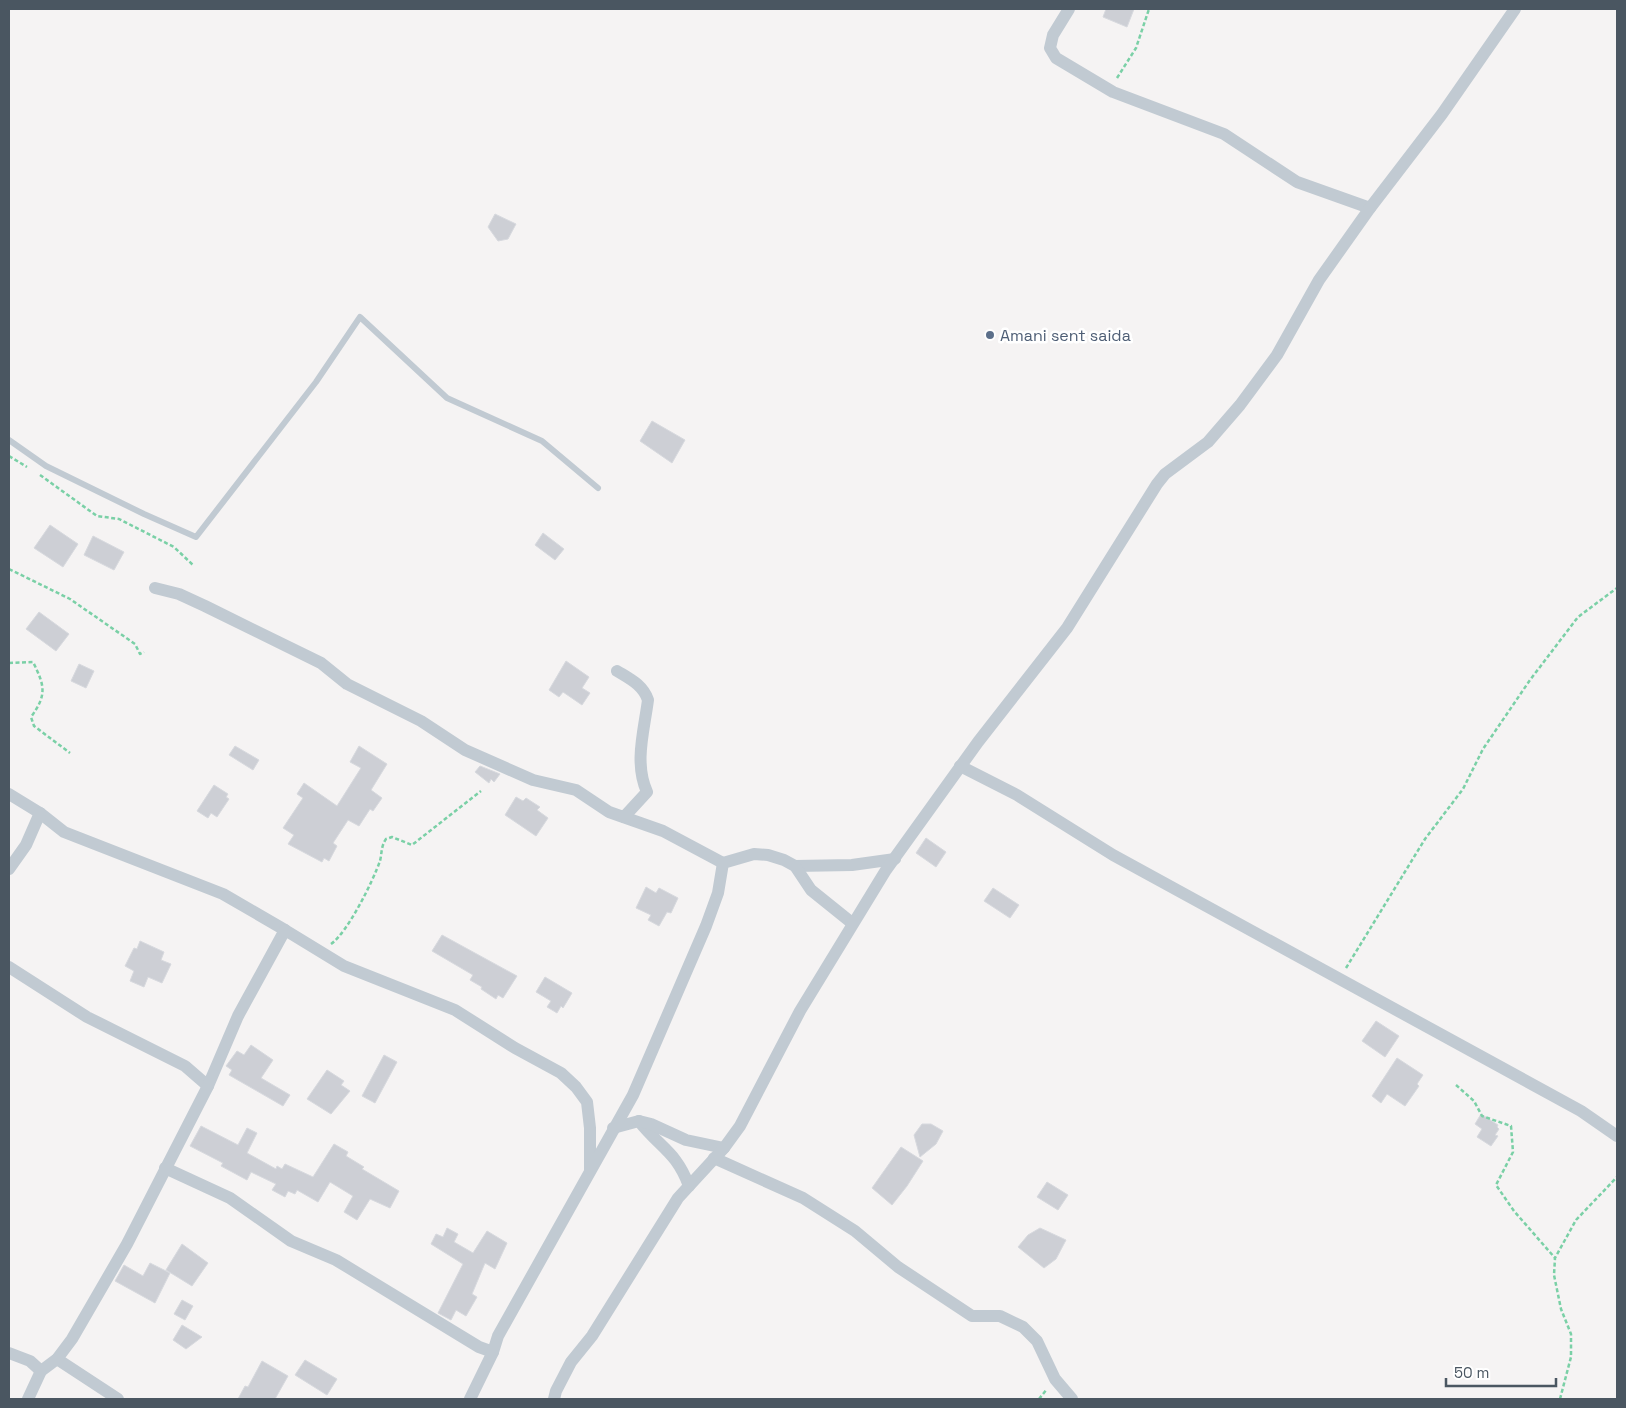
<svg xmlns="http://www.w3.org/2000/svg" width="1626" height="1408" font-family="'Space Grotesk',sans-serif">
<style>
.building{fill:#cdcfd5;stroke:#d7d9de}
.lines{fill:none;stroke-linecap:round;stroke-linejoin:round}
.path{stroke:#7ad0a6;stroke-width:2.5;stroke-dasharray:4 2.5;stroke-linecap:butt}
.service{stroke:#c1cad2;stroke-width:6}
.minor{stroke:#c1cad2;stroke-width:12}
.service-dot{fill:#5c6f8a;stroke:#fff;stroke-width:2}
.labels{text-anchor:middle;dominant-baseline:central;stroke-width:5;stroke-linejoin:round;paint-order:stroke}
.service-label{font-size:16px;fill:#4e5e75;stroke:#fff;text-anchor:start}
</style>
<rect width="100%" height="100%" fill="#f5f3f3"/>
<g class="building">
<polygon points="1106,9 1134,9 1127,27 1103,17"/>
<polygon points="495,214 516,224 508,239 498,241 488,227"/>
<polygon points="652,421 685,440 672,463 640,441"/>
<polygon points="50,525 78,544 63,567 34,548"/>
<polygon points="543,533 564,549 555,560 535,545"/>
<polygon points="93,536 124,552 114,570 84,555"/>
<polygon points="39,612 69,634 56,651 26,629"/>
<polygon points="566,661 589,677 582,688 590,693 582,705 563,692 559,697 549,690"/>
<polygon points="79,664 94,671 86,688 71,681"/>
<polygon points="235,746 259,760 253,770 229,755"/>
<polygon points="359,746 387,764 371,790 382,798 373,811 370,809 359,826 348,820 333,843 337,846 329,861 324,858 322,862 288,844 294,835 283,828 303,798 297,794 304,783 337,806 361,768 350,762"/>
<polygon points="480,766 500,774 494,782 491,779 489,783 475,772"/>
<polygon points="214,785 228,794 226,797 229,799 217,817 211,813 208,818 197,811"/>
<polygon points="516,797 523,801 526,798 540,807 537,810 548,818 536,836 505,815"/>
<polygon points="926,838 946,852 936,867 916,853"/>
<polygon points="646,887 656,893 659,888 678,898 671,913 667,912 659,926 648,920 651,915 636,908"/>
<polygon points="993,888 1019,905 1010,918 984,901"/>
<polygon points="442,935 517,976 503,998 498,995 496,999 481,989 482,987 470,980 473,975 432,951"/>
<polygon points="140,941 164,952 161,960 171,964 162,983 148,977 144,987 130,981 134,971 125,966 134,948 137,949"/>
<polygon points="545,977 572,993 563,1008 561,1006 557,1013 547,1007 551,1001 536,992"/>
<polygon points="1376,1021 1399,1036 1385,1057 1362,1041"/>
<polygon points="251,1045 273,1060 261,1078 290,1095 283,1106 229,1075 232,1070 226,1066 237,1051 244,1055"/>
<polygon points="384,1055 397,1062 375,1103 362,1096"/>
<polygon points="1397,1058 1423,1075 1417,1084 1419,1086 1405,1106 1387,1094 1381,1103 1372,1096"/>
<polygon points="327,1070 344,1081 341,1085 350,1091 331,1114 307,1099"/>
<polygon points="1481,1114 1498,1125 1497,1127 1499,1129 1495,1135 1498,1136 1491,1146 1477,1137 1482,1129 1475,1124"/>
<polygon points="922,1124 931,1124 943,1131 936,1144 920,1157 914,1135"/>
<polygon points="201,1126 238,1145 247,1128 257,1133 247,1153 276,1169 277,1166 282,1169 285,1164 313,1177 334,1144 348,1152 346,1156 364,1167 362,1169 399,1191 390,1208 370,1199 357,1220 344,1212 353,1196 330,1182 318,1202 297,1190 295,1194 288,1191 285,1197 272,1190 276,1184 251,1172 247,1180 221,1166 223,1163 190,1146"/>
<polygon points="901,1147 923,1161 907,1186 892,1205 872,1188"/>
<polygon points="1047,1182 1068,1195 1058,1210 1037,1197"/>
<polygon points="447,1228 458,1234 454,1242 473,1253 487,1231 507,1243 495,1269 485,1263 472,1294 477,1297 466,1316 456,1310 451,1320 438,1313 463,1264 431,1244 436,1234 443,1237"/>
<polygon points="1040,1228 1066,1240 1056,1259 1044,1268 1018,1247 1028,1235"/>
<polygon points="182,1244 208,1263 192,1286 166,1270"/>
<polygon points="150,1263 170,1273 155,1303 115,1281 124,1265 143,1276"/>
<polygon points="182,1300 193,1306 185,1320 174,1314"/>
<polygon points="182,1325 202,1337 186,1349 173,1340"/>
<polygon points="305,1360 337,1379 327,1395 295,1375"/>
<polygon points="262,1361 288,1376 275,1399 238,1399 245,1386 248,1387"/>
</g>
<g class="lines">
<g class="path">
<polyline points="1117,78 1136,48 1149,9"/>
<polyline points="9,456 27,467"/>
<polyline points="40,475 97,516 119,519 174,547 194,566"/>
<polyline points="9,569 70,599 135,644 140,654 144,652"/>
<path d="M9 663 33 662C45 686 47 695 31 717L34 726 70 753"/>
<path d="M331 944C348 932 373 881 380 861 382 853 381 846 386 839L392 837 412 845 481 791"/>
<polyline points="1346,968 1425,839 1463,789 1483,749 1530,680 1578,617 1617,588"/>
<polyline points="1456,1085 1474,1101 1482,1116 1511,1126 1513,1152 1496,1185 1514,1211 1555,1258"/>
<polyline points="1039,1399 1047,1389"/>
<polyline points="1560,1399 1571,1357 1571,1334 1561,1309 1554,1275 1555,1258 1576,1220 1617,1177"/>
</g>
<polyline class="service" points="9,440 46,466 144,514 196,537 316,382 360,317 447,398 542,441 598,488"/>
<g class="minor">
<polyline points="1069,9 1053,35 1050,48 1056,58 1113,92 1224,134 1297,182 1370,208"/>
<polyline points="155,588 179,594 205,606 321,663 347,684 421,721 465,750 533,780 576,790 609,812 663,831 723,863"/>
<path d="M617 671C630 679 643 685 648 700 644 731 634 763 647 792L624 817"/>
<polyline points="960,766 1017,795 1113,855 1581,1111 1617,1136"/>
<polyline points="9,794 40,813 64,832 223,894 285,930"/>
<polyline points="795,866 852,865 895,859"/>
<polyline points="9,869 26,845 40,813"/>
<polyline points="9,967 87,1017 185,1066 208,1086"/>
<path d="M639 1121C660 1148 676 1151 689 1186"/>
<polyline points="613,1128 639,1121 651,1124 686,1140 724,1148"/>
<polyline points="714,1158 803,1198 855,1231 898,1267 972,1316 1000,1316 1023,1327 1037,1341 1055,1379 1072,1399"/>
<polyline points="165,1168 230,1198 291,1241 336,1260 479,1347 493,1352"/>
<polyline points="9,1353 30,1361 41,1371"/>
<polyline points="57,1359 118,1399"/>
<polyline points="28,1399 41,1371 57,1359 72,1339 127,1244 208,1086 238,1016 285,930 344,966 455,1010 515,1048 561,1073 576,1087 587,1102 590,1128 590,1170"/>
<polyline points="470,1399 493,1352 498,1336 633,1095 706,926 718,893 723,863 754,854 768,855 784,860 795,866 811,890 852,923"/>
<polyline points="554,1399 556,1391 571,1362 592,1336 678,1198 724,1148 740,1126 800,1011 886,870 978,742 1067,628 1157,484 1165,474 1208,442 1240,405 1277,355 1319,280 1370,208 1442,114 1515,9"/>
</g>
</g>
<circle class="service-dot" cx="990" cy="335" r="5"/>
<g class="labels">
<g class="service-label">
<text x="1000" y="335">Amani sent saida</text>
</g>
</g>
<rect width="1626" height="1408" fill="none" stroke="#4a5661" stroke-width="20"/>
<path d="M1446 1378v8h110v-8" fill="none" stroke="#4a5661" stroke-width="2.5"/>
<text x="1454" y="1378" font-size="15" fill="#4a5661" stroke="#ffffff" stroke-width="4" paint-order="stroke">50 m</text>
</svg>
